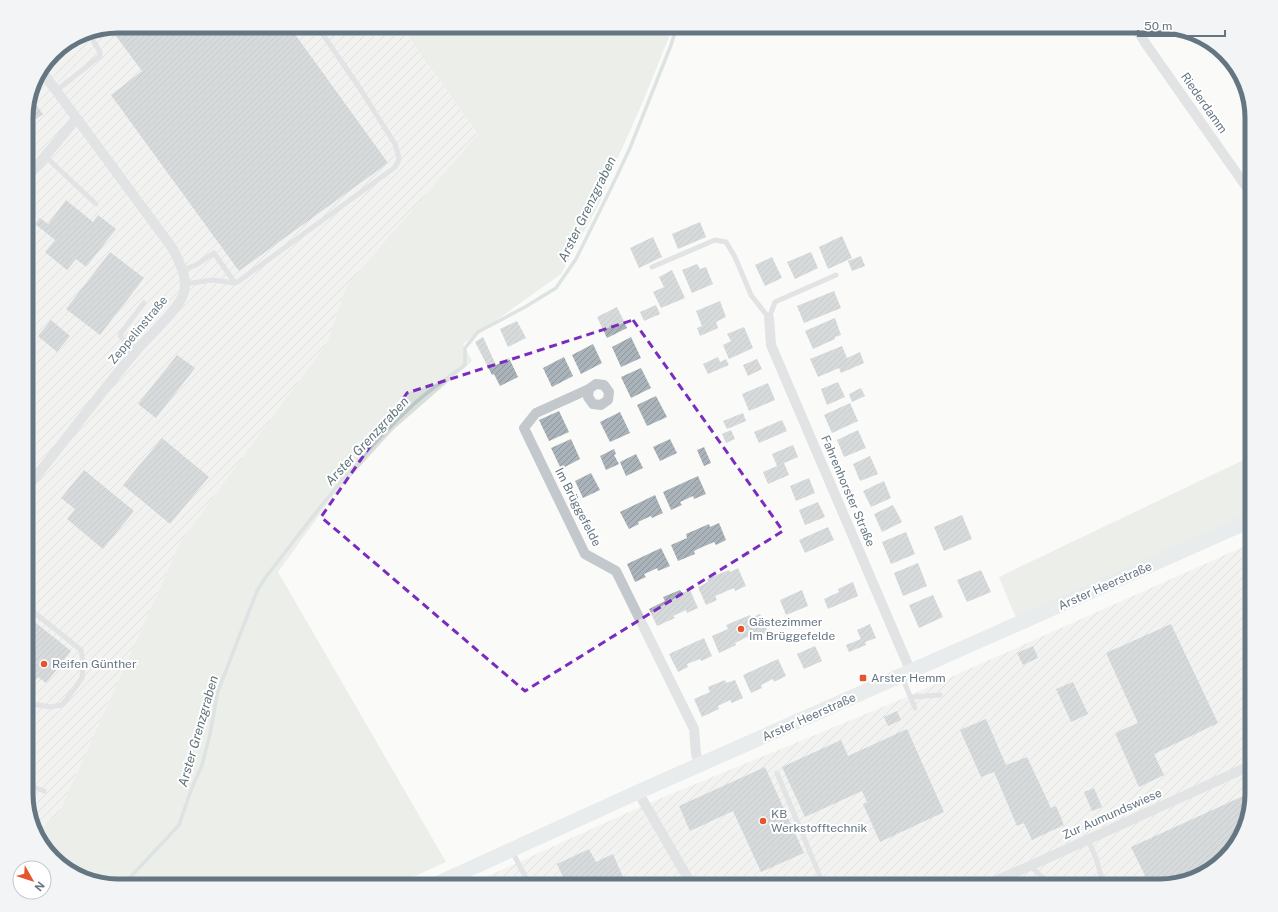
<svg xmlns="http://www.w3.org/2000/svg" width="1278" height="912" font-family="'Public Sans',sans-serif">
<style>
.industrial{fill:url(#industrial-furrows)}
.grass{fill:#dadfd7}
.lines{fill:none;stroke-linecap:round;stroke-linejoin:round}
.stream{stroke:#bbc7cb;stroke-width:3.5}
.building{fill:url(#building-hatch)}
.lane{stroke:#c3c8cc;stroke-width:5}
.street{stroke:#c3c8cc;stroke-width:10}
.secondary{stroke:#d6dbdf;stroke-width:15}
.marked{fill:none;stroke:#7b2cbf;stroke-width:3;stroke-dasharray:8 5;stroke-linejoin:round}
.poi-dot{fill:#e4572e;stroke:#fff;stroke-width:1.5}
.labels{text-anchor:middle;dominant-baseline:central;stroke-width:4;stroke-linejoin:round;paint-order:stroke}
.street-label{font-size:12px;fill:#657683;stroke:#fff}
.poi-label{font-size:12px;fill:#657683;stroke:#fff;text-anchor:start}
.water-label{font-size:13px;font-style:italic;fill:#60757c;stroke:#fff}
.rim{fill:none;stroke:#657683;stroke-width:5}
</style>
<defs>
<pattern id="industrial-furrows" width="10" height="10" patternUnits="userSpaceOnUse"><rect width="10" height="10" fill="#e8e9e9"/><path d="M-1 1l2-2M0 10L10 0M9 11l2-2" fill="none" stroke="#c0c1c2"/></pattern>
<pattern id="building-hatch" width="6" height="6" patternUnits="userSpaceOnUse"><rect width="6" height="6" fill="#aab3b9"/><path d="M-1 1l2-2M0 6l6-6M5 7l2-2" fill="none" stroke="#8e969c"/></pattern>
</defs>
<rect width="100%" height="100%" fill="#fafaf8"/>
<g class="industrial">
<polygon points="118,26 401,26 478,134 347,285 327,343 181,541 60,811 36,833 26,800 26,111 35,77 57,49 83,33"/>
<polygon points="1252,543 1252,795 1233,850 1201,876 1160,886 466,886 642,806 895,702"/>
</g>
<g class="grass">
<polygon points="401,26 672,26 669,37 644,99 608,180 600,202 561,274 463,344 472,361 393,430 333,496 278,572 446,862 393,886 117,886 62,867 38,840 36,833 60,811 181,541 327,343 347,285 478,134"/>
<polygon points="1252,456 1252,515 1016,618 999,577"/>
</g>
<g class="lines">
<path class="stream" d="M122 886 179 825 191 790 202 765 210 734 218 691 257 591 265 578C312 518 357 456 414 404 429 390 448 378 465 365V348L478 332 525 307 556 288 576 259 612 186 630 148 671 45 677 26"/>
</g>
<g class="building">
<polygon points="118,26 289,26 388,163 239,271 111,95 142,71 110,28"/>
<polygon points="30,97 43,114 26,126 26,111"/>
<polygon points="66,200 93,222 98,215 116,229 86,267 76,259 67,270 45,252 55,240 35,224 40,218 48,224"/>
<polygon points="700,222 706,237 678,249 672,234"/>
<polygon points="842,236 852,258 828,269 819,247"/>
<polygon points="653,237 662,257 639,268 630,248"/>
<polygon points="110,252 144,278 100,335 66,309"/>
<polygon points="811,252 818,268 795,279 787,262"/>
<polygon points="861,256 865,266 852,271 848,261"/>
<polygon points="772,257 782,278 765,286 755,265"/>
<polygon points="697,264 700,269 706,267 713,284 692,293 682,270"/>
<polygon points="672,270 685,298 661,308 653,292 664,287 659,277"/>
<polygon points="834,291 841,308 804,323 797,306"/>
<polygon points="720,301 726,317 716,322 718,328 700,336 697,328 702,326 696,311"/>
<polygon points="656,305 660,314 644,321 640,312"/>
<polygon points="617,307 627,328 607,338 597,317"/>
<polygon points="835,318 841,335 835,337 835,339 813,349 805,331"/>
<polygon points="51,320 70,336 57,352 38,336"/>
<polygon points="517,321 526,338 508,347 500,329"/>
<polygon points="744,327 753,348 729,359 723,345 731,341 727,334"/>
<polygon points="483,337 496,365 509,358 518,377 500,386 494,374 492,375 475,342"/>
<polygon points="631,337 641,358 621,367 612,347"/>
<polygon points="593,344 602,363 581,374 572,355"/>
<polygon points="842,346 847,358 860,352 864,363 841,373 839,368 818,377 810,359"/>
<polygon points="177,355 195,368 156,418 138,404"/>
<polygon points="564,357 573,376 552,387 543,368"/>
<polygon points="718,357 720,362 726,359 729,365 708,374 703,364"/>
<polygon points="757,359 762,369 748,376 743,365"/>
<polygon points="641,368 651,388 631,398 621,377"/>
<polygon points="838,382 845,397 827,405 821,389"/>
<polygon points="768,383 775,400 749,411 742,394"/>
<polygon points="861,388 865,396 852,402 849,394"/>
<polygon points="656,396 667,417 647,426 637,405"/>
<polygon points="850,403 858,421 832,433 824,415"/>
<polygon points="559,411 569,432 549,441 539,420"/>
<polygon points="620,412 630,433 610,442 600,422"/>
<polygon points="743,413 746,421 727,429 723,421"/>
<polygon points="782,420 787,431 759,443 754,432"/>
<polygon points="731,430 735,439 726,443 722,434"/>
<polygon points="858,430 866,448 844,457 837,440"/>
<polygon points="162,438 209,477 170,524 123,485"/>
<polygon points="571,439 580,459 561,469 551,448"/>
<polygon points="670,439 677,453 660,461 653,447"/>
<polygon points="793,445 798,457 784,463 789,475 768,484 763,472 777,466 772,454"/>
<polygon points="704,447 711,463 704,466 697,450"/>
<polygon points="614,449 616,454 614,455 619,464 606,470 600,456"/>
<polygon points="636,454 643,468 626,476 620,462"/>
<polygon points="870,456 878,474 860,481 853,464"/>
<polygon points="84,470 134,511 103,549 67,519 75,509 61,498"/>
<polygon points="591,473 600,490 583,498 575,481"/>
<polygon points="698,476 706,494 694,499 693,496 680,502 682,505 671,510 663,492"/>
<polygon points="809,478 815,493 796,501 790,486"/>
<polygon points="884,481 891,498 871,507 863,491"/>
<polygon points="655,495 663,513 652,518 651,516 638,522 639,524 629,529 620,512"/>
<polygon points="818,502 825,517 805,525 799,510"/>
<polygon points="893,505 902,522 882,532 874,514"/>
<polygon points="962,515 972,539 944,551 934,527"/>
<polygon points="719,523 726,540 716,545 714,542 700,548 694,551 695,554 678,561 671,545 687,538 686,534 709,524 710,527"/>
<polygon points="828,527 834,540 805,553 799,540"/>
<polygon points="906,532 915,554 891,564 882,542"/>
<polygon points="661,548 670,566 658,571 657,568 651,571 644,574 646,577 635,582 627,564"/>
<polygon points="918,563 927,586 903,596 894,573"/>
<polygon points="738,568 746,586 735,591 734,588 720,594 715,596 717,600 706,605 698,587 708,582 707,579 729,570 730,572"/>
<polygon points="981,570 991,592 967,602 957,580"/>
<polygon points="853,582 858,596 828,609 824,599 839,592 838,589"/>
<polygon points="680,590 682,593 690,590 698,608 687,613 686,610 673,616 675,618 657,626 649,609 665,601 663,597"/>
<polygon points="802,590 808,606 786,615 780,600"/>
<polygon points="933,595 943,617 919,628 909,605"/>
<polygon points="760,614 768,632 756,637 755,634 749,636 735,643 736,645 719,653 712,636 728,629 726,625 750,615 751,618"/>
<polygon points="31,619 71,651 46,683 38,677 26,691 26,624"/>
<polygon points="870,624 876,638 865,642 866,645 849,652 846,645 861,639 857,630"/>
<polygon points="1171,624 1218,723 1154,754 1164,775 1139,787 1115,733 1138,723 1106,653"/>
<polygon points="704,638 712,656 701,661 700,659 687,664 688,667 678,672 669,654"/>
<polygon points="815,646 822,661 804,669 797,654"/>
<polygon points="1033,646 1038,658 1023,665 1017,653"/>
<polygon points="778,659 786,676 774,682 773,679 761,685 762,688 751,693 743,675"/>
<polygon points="725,680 726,683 735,680 743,698 732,703 730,700 718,706 719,709 702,717 694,699 710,692 708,687"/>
<polygon points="1073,682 1088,714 1071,722 1056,689"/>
<polygon points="897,711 901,720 888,726 884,717"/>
<polygon points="986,719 1006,765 1027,757 1051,808 1056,806 1064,825 1032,840 1024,823 1017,826 994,772 981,777 960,730"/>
<polygon points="907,729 944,812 880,842 863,804 867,802 862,791 805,817 782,767 841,740 848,756"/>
<polygon points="765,767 804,853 761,872 733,811 690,831 679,806"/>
<polygon points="1094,788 1102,807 1092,811 1084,792"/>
<polygon points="1252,792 1233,850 1201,876 1160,886 1150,886 1131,847"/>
<polygon points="589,849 596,862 613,854 627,886 567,886 557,864"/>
</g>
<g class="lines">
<g class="lane">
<polyline points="56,91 100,56 100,52 88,32"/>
<polyline points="45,156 96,204"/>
<polyline points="652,267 715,240 726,242 735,257 751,295 769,318"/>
<polyline points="183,270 196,265 214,253 235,283"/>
<polyline points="185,284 212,280 235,283 239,281 394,168 398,162 399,158 395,144 359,87 317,26"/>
<polyline points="769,318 775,302 836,275"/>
<polyline points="137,350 122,338 120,336 121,333 144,303"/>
<polyline points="902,677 915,708"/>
<polyline points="911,697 940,695"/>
<polyline points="26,700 32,704 51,707 61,705 66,700 82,678 83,662 81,650 26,606"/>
<polyline points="777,773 824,886"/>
<polyline points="26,784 44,791"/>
<polyline points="1088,840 1096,858 1104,886"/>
<polyline points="512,851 530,886"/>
<polyline points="1030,866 1052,886"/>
</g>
<g class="street">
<polyline points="1135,26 1146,44 1252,195"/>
<polyline points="26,179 76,119"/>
<polyline points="769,318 771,345 911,672"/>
<polyline points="589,389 596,384 604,385 609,392 608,400 601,405 593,404 588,397 589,389 536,413 524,428 585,554 616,571 694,729 696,754 700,766"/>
<path d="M26 489C63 443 98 396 136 351 148 336 176 313 183 295 189 279 180 264 173 249L41 70"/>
<polyline points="638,792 689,880 696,886"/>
<polyline points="983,886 1030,866 1252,765"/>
</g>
<polyline class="secondary" points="432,886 638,792 1252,520"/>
</g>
<path d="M0 0H1278V912H0ZM633 320 783 531 525 691 321 517 407 393Z" fill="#fafaf8" fill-opacity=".55" fill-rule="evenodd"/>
<path class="marked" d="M633 320 783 531 525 691 321 517 407 393Z"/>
<g class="poi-dot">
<circle cx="741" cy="629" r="4"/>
<circle cx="44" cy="664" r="4"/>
<rect x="859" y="674" width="8" height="8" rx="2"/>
<circle cx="763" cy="821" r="4"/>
</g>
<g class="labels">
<g class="street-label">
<text transform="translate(1204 103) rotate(55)">Riederdamm</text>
<text transform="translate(138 330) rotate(-50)">Zeppelinstraße</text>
<text transform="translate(848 491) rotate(67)">Fahrenhorster Straße</text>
<text transform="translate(578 507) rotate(63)">Im Brüggefelde</text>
<text transform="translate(1105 586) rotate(-24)">Arster Heerstraße</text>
<text transform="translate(809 717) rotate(-24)">Arster Heerstraße</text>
<text transform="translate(1112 814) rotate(-24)">Zur Aumundswiese</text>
</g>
<g class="poi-label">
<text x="749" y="622">Gästezimmer<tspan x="749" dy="14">Im Brüggefelde</tspan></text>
<text x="52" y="664">Reifen Günther</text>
<text x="871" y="678">Arster Hemm</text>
<text x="771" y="814">KB<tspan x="771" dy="14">Werkstofftechnik</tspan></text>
</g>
<g class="water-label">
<text transform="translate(587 209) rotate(-64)">Arster Grenzgraben</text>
<text transform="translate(367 441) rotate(-47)">Arster Grenzgraben</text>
<text transform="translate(198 731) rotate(-74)">Arster Grenzgraben</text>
</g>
</g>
<path d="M0 0H1278V912H0ZM118 33H1160A85 85 0 0 1 1245 118V794A85 85 0 0 1 1160 879H118A85 85 0 0 1 33 794V118A85 85 0 0 1 118 33Z" fill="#f3f4f5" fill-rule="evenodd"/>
<path class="rim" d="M118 33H1160A85 85 0 0 1 1245 118V794A85 85 0 0 1 1160 879H118A85 85 0 0 1 33 794V118A85 85 0 0 1 118 33Z"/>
<g transform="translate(32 880) rotate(129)"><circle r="19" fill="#ffffff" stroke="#c1c8cd"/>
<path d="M0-3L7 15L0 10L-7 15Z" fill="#e4572e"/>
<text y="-6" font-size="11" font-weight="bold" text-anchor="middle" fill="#657683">N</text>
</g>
<path d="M1138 30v6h87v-6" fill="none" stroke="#657683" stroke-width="2"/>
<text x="1144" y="30" font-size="12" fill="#657683" stroke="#ffffff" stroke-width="3" paint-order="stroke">50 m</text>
</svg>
